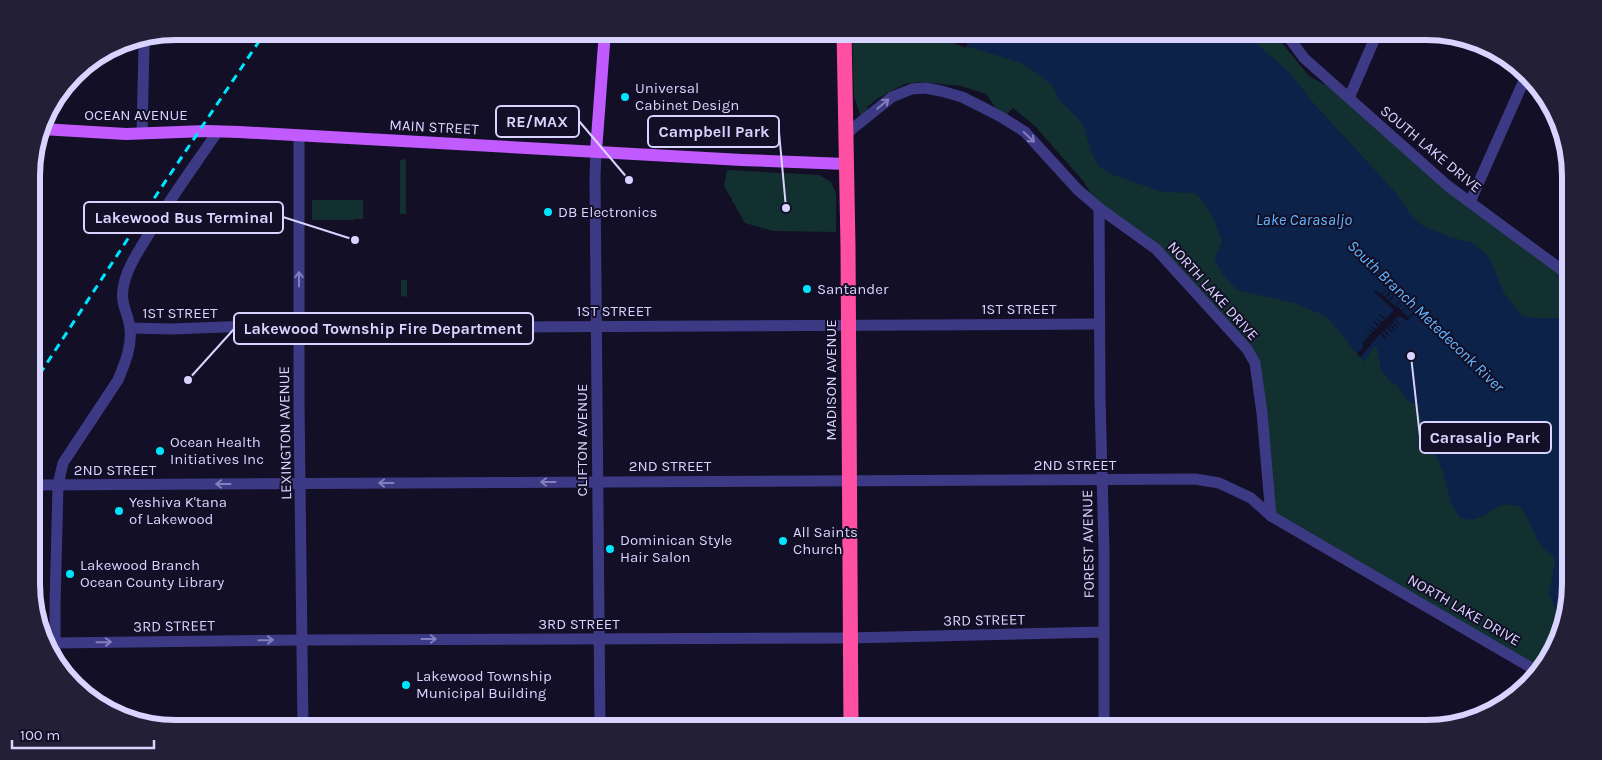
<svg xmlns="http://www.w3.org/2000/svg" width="1602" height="760" font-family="Karla,sans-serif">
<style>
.green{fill:#12302f}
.water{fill:#0c2248}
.pier{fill:#130f26}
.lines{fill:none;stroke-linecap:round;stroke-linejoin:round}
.minor{stroke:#3d3a85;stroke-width:11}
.major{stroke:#c25bff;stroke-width:12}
.highway{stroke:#ff4fa3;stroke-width:15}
.rail{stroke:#00e5ff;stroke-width:3;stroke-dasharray:8 6;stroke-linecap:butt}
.oneway{stroke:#837fbc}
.poi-dot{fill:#00e5ff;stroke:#130f26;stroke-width:2}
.labels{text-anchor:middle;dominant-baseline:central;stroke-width:4;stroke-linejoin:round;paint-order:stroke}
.poi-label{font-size:15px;fill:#d9d4ff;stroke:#130f26;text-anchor:start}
.street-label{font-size:15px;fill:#d9d4ff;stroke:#130f26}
.water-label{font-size:16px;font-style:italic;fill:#62b6ff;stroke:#130f26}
.rim{fill:none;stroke:#d9d4ff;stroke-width:6}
.leader{fill:none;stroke:#d9d4ff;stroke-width:2}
.callout-dot{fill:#d9d4ff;stroke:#130f26;stroke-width:2}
.callout{fill:#130f26;stroke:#d9d4ff;stroke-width:2}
.callout-label{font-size:16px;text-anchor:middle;font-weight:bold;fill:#d9d4ff}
</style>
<rect width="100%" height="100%" fill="#130f26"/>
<g class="green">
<polygon points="852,31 1272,31 1309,76 1349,98 1448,186 1570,276 1571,584 1560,640 1535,670 1271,516 1255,363 1159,252 1099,208 1084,182 1035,126 1013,108 1003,118 986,94 961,86 921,82 905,84 880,97 868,106 863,122 854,97"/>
<polygon points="406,159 406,214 400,214 400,160"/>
<polygon points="727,170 819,175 831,182 836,193 836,232 773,231 745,223 724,186"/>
<polygon points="312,200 363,200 363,219 354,219 354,220 312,220"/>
<polygon points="401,280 407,280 407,297 401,296"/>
</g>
<path class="water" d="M930 31H1242L1291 74 1315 105 1396 193 1409 213 1423 226 1450 237 1473 243 1489 257 1504 293 1522 316 1536 318H1570L1571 584 1563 624 1561 622 1549 594 1555 563 1553 555C1538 548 1535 534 1528 519 1526 514 1522 510 1519 506 1513 505 1505 504 1499 506 1483 514 1480 523 1460 518L1451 504 1443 473 1415 404 1407 401 1398 386 1390 381 1381 370 1377 348 1374 346 1364 362 1329 319 1321 314 1294 303 1237 290 1222 273 1214 259 1222 242 1213 217 1201 198 1194 193 1162 192 1114 175 1099 167 1091 152 1083 124 1058 99 1053 86 1038 74 1021 63 970 47Z"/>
<g class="pier">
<polygon points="939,31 947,31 969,41 966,48 937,37"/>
<polygon points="1386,289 1382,295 1385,297 1389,292 1391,293 1386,298 1388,300 1393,295 1394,296 1389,301 1395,306 1399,301 1400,301 1396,307 1398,308 1403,303 1399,309 1401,311 1406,306 1402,312 1408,317 1413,312 1414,313 1407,321 1400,316 1397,317 1395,319 1400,324 1400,325 1394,320 1393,322 1398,327 1397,328 1392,323 1390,324 1396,329 1395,330 1389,325 1388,327 1393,332 1392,333 1387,328 1385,330 1390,335 1389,336 1383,331 1382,333 1387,338 1386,339 1380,334 1360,357 1357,353 1364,347 1362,344 1369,336 1364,331 1370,335 1372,333 1368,328 1373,332 1375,330 1370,325 1376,329 1378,326 1373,322 1374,321 1380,325 1381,323 1376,318 1382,322 1385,320 1379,315 1380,314 1386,319 1394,310 1374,292 1376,290 1381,294"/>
</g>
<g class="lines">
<g class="minor">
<polyline points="1284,31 1304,58 1448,186 1570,276"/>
<polyline points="1349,98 1378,31"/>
<polyline points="142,133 144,46 147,37"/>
<polyline points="299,136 299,404 303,729"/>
<polyline points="846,136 852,129 892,97 912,89 925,88 941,91 962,97 982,107 1003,118 1025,132 1078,190 1099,208 1156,249 1247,349 1255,363 1262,413 1271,516"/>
<polyline points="596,151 595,177 600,729"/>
<polyline points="1470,202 1526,76"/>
<polyline points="1099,208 1100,399 1104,550 1104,729"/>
<polyline points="130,328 172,329 278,325 307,328 1099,324"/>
<polyline points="32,485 1195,479 1219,483 1251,498 1271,516 1535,670"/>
<polyline points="55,643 302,640 850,638 1104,632"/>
<path d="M55 658V606L58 485 63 463 118 380C125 363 132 347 130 328 128 312 119 303 124 284 127 269 136 255 144 242 166 204 193 168 218 131"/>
<polyline points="1104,728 1165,725 1165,729"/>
</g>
<g class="major">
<polyline points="42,129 126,134 206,131 239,132 742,160 846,164"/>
<polyline points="596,151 605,31"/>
</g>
<polyline class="highway" points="844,31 848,247 851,729"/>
<polyline class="rail" points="32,386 159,191 266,31"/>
</g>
<defs><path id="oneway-shaft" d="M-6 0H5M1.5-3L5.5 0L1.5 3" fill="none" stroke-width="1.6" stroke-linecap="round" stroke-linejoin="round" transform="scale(1.25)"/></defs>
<g class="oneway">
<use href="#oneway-shaft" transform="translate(883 104) rotate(-40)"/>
<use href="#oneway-shaft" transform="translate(1029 137) rotate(43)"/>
<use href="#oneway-shaft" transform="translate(299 279) rotate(-90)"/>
<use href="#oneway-shaft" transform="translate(548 482) rotate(180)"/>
<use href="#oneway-shaft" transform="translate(386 483) rotate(180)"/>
<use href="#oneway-shaft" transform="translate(223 484) rotate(180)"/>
<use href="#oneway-shaft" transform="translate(429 639)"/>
<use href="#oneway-shaft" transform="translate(266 640) rotate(-1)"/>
<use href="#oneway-shaft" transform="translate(104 642) rotate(-1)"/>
</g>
<g class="poi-dot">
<circle cx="625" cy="97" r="5"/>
<circle cx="548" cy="212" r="5"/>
<circle cx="807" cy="289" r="5"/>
<circle cx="160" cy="451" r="5"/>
<circle cx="119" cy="511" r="5"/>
<circle cx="783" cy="541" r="5"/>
<circle cx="610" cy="549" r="5"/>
<circle cx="70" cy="574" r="5"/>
<circle cx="406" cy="685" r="5"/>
</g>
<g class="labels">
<g class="poi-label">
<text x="635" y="88">Universal<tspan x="635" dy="17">Cabinet Design</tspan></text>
<text x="558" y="212">DB Electronics</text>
<text x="817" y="289">Santander</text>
<text x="170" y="442">Ocean Health<tspan x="170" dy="17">Initiatives Inc</tspan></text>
<text x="129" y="502">Yeshiva K'tana<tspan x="129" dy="17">of Lakewood</tspan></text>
<text x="793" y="532">All Saints<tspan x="793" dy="17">Church</tspan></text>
<text x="620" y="540">Dominican Style<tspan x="620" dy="17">Hair Salon</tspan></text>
<text x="80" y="565">Lakewood Branch<tspan x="80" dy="17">Ocean County Library</tspan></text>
<text x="416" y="676">Lakewood Township<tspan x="416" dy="17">Municipal Building</tspan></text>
</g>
<g class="street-label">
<text x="136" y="115">OCEAN AVENUE</text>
<text transform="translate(434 127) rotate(3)">MAIN STREET</text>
<text transform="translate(1431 149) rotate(40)">SOUTH LAKE DRIVE</text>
<text transform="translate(1213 291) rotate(48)">NORTH LAKE DRIVE</text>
<text x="1019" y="309">1ST STREET</text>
<text x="614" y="311">1ST STREET</text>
<text x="180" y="313">1ST STREET</text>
<text transform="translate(831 380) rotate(-90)">MADISON AVENUE</text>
<text transform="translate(285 433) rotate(-91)">LEXINGTON AVENUE</text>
<text transform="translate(582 440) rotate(-90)">CLIFTON AVENUE</text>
<text x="1075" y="465">2ND STREET</text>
<text x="670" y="466">2ND STREET</text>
<text x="115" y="470">2ND STREET</text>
<text transform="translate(1088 544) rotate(-91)">FOREST AVENUE</text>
<text transform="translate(1464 610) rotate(30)">NORTH LAKE DRIVE</text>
<text transform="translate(984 620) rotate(-1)">3RD STREET</text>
<text x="579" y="624">3RD STREET</text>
<text transform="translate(174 626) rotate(-1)">3RD STREET</text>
</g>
<g class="water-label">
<text x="1304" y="219">Lake Carasaljo</text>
<text transform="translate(1426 316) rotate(44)">South Branch Metedeconk River</text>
</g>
</g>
<path d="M0 0H1602V760H0ZM176 40H1426A136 136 0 0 1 1562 176V584A136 136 0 0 1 1426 720H176A136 136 0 0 1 40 584V176A136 136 0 0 1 176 40Z" fill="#231f37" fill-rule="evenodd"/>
<path class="rim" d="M176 40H1426A136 136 0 0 1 1562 176V584A136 136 0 0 1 1426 720H176A136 136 0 0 1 40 584V176A136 136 0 0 1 176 40Z"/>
<path class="leader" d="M629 180L579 121M786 208L779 132M355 240L283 217M188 380L234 329M1411 356L1420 437"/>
<g class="callout-dot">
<circle cx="629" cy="180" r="5"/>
<circle cx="786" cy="208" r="5"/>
<circle cx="355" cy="240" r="5"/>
<circle cx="188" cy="380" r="5"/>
<circle cx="1411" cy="356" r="5"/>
</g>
<g class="callout">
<rect x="496" y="106" width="83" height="31" rx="5"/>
<rect x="648" y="116" width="131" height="31" rx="5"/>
<rect x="84" y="202" width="199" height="31" rx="5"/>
<rect x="234" y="313" width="299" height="31" rx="5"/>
<rect x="1420" y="422" width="131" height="31" rx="5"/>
</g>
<g class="callout-label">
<text x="537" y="127">RE/MAX</text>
<text x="714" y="137">Campbell Park</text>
<text x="184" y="223">Lakewood Bus Terminal</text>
<text x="383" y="334">Lakewood Township Fire Department</text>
<text x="1485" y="443">Carasaljo Park</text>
</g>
<path d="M12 740v8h142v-8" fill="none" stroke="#d9d4ff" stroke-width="2.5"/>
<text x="20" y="740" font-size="15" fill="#d9d4ff" stroke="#130f26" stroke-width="4" paint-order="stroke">100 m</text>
</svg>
